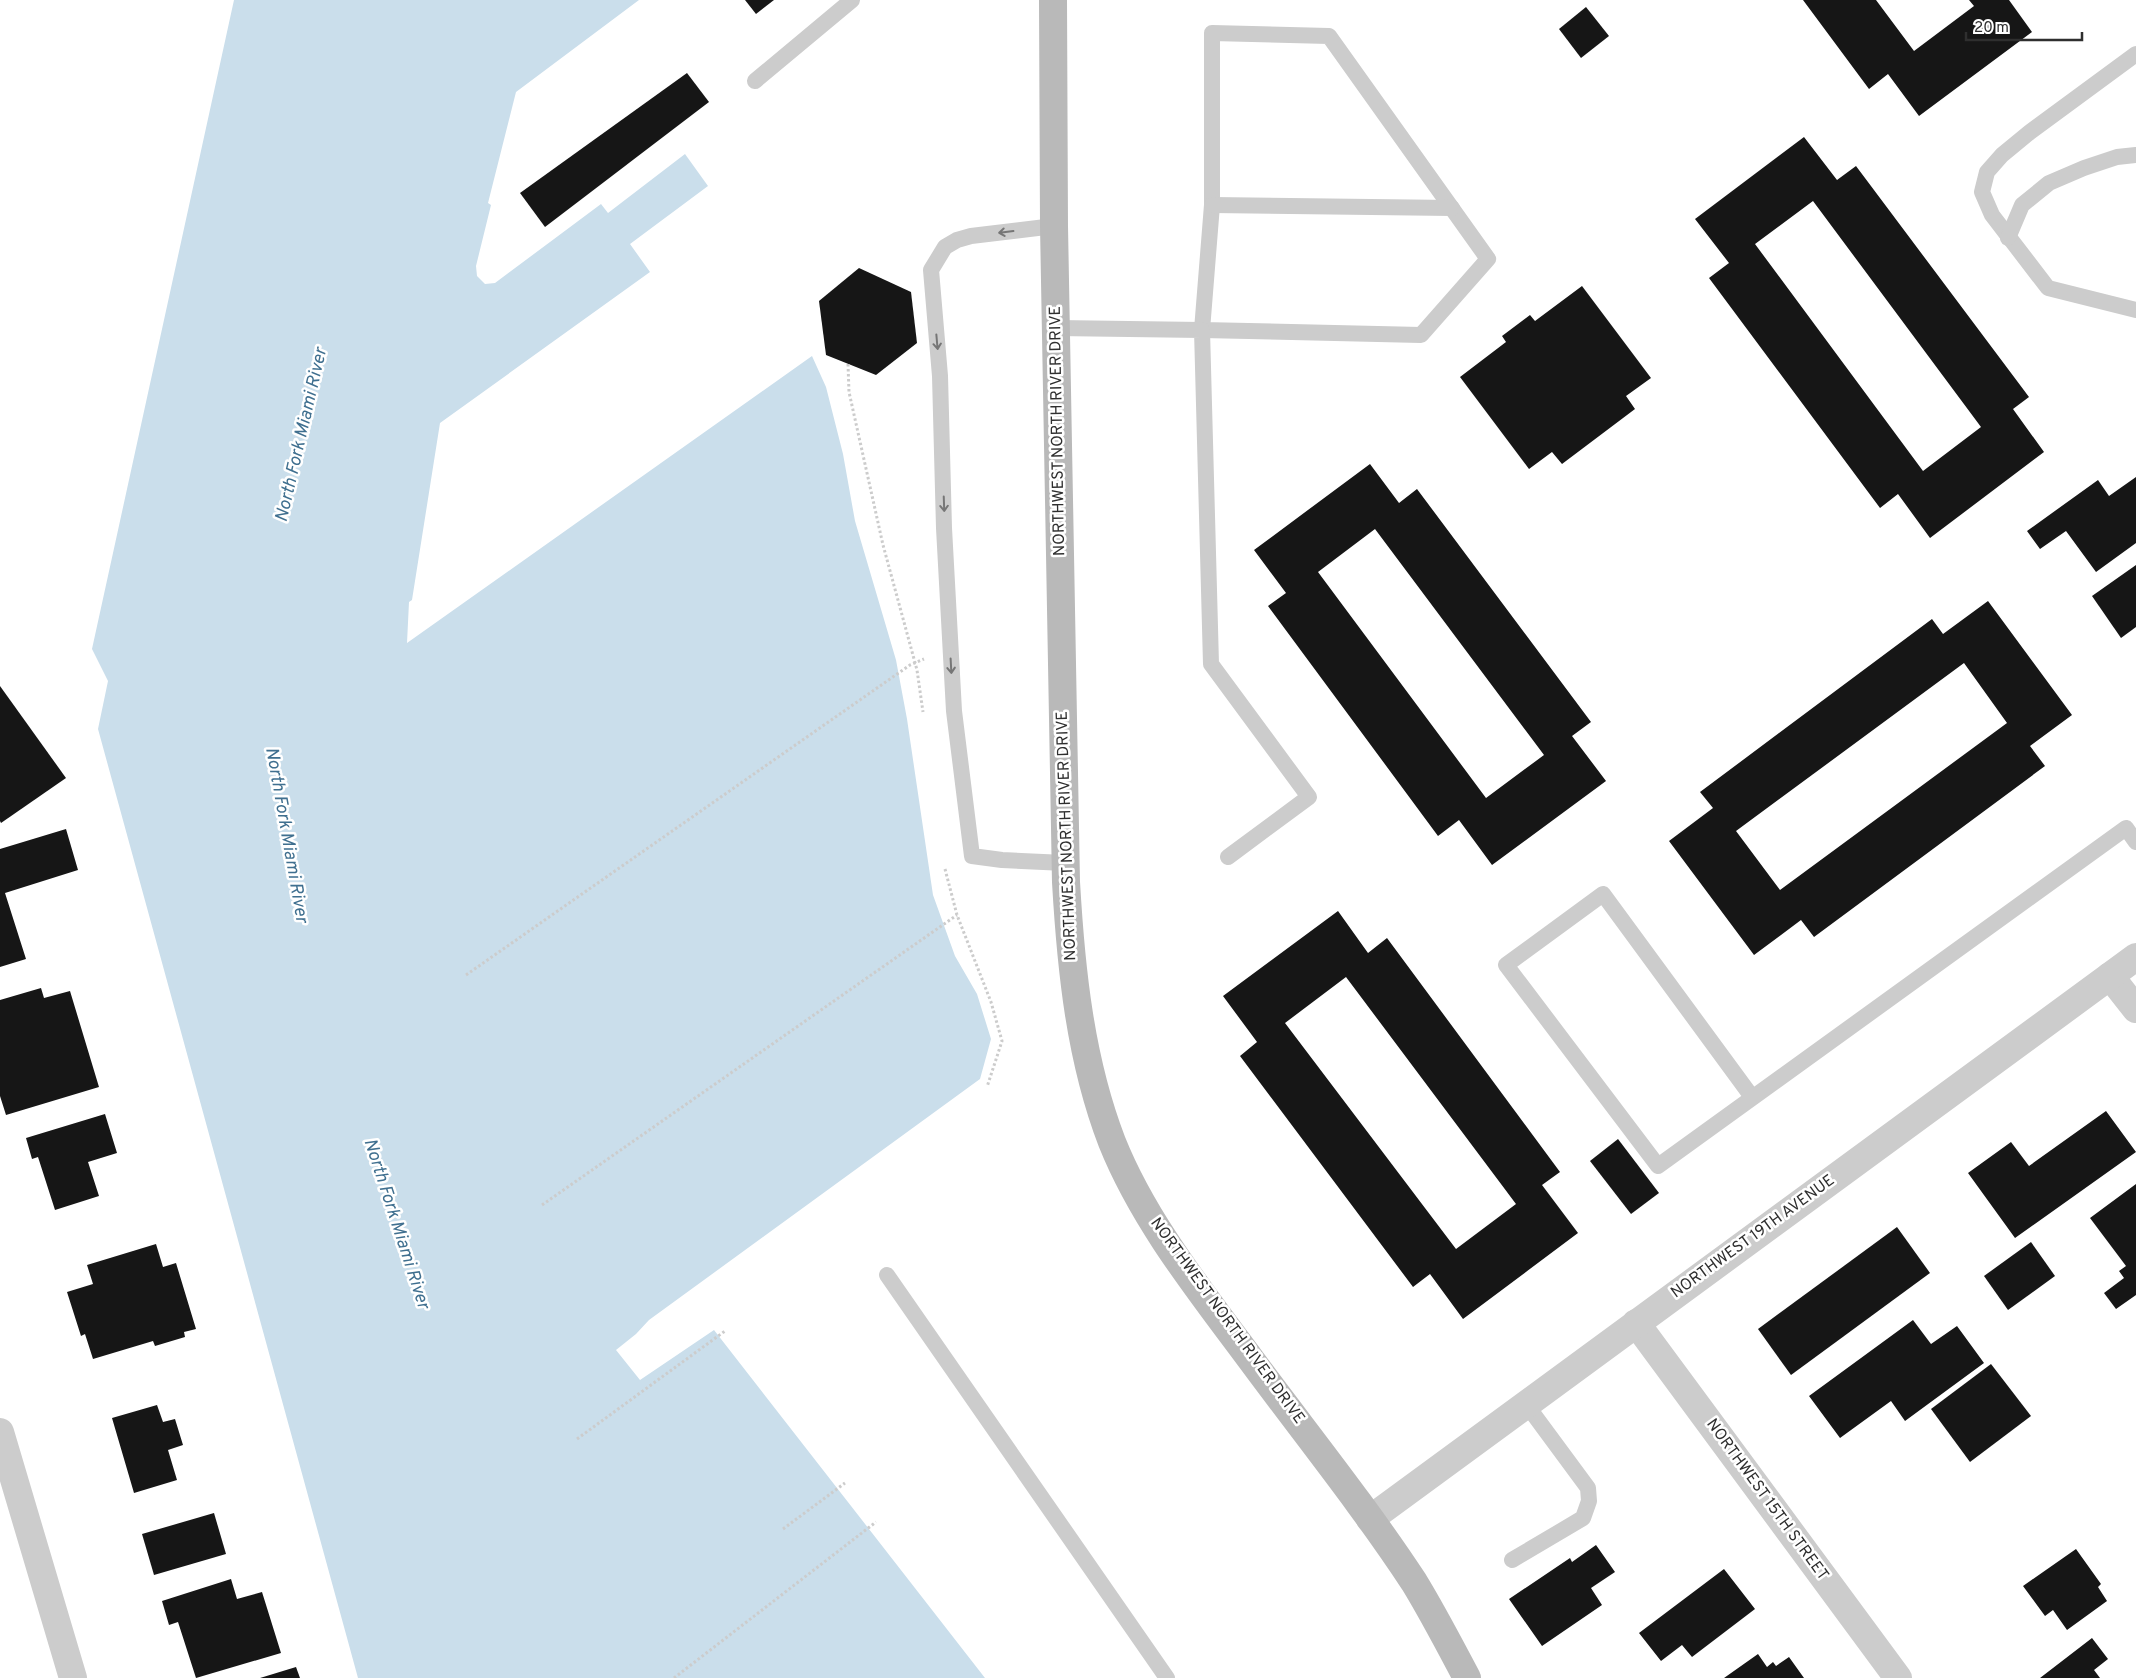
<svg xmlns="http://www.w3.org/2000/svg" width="2136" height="1678" font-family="Overpass,sans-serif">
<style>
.water{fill:#cadeeb}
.building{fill:#161616;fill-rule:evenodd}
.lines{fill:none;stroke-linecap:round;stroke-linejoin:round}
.path{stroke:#ccc;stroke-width:3;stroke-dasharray:2.5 2.5;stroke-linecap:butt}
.lane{stroke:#ccc;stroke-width:16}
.street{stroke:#ccc;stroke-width:28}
.secondary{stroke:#b9b9b9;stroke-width:28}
.oneway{stroke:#767676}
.labels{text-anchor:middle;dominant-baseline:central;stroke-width:5;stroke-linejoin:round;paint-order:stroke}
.street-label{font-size:16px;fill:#2f2f2f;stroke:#fff}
.water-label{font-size:18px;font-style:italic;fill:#3f6f8f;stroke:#fff}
</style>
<rect width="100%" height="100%" fill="#fff"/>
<polygon class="water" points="234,0 639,0 516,92 488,203 491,205 476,266 477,276 485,284 495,283 601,204 608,213 685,154 708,186 630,244 650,272 440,423 412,600 409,602 407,643 812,356 826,387 843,454 855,521 896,660 907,719 933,895 955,956 977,994 991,1039 980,1079 649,1320 636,1334 616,1350 640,1380 714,1330 985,1678 358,1678 98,729 108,681 92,649"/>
<g class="building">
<polygon points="745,0 774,0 756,14"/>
<polygon points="1803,0 1876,0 1914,51 1974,6 1969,0 2009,0 2032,32 1919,116 1888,74 1869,89"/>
<polygon points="1586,7 1609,36 1581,58 1559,29"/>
<polygon points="687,73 709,102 545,227 520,193"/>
<path d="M1804 137 1837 180 1856 166 2029 397 2013 409 2044 452 1930 538 1898 494 1880 508 1709 278 1729 263 1695 219ZM1813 201 1981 427 1923 471 1755 244Z"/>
<polygon points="859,268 911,292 917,343 876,375 826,355 819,301"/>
<polygon points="1582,286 1651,378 1626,396 1635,409 1562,464 1552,452 1529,469 1460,377 1506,342 1502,336 1530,315 1535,321"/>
<path d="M1370 464 1399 503 1417 489 1591 722 1572 736 1606 781 1492 865 1459 820 1438 836 1268 606 1286 593 1254 550ZM1375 529 1544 755 1486 798 1318 572Z"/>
<polygon points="2136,477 2136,543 2096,572 2066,531 2040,549 2027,531 2098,480 2109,496"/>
<polygon points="2136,565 2136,627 2121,638 2092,596"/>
<path d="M1988 601 2072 715 2030 746 2045 766 1814 937 1801 920 1754 955 1669 841 1713 808 1700 792 1932 619 1943 634ZM1964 663 2007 723 1780 890 1736 831Z"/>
<polygon points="0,686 66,778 1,823 0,821"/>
<polygon points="66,829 78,870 5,893 26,959 0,967 0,849"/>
<path d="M1338 911 1368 953 1387 938 1560 1172 1542 1185 1578 1233 1463 1319 1430 1274 1413 1287 1240 1056 1257 1042 1223 996ZM1346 977 1516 1204 1456 1249 1285 1023Z"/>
<polygon points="41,988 44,998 70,991 99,1087 6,1115 0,1096 0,1000"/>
<polygon points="2106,1111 2136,1152 2015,1238 1968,1173 2011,1142 2029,1166"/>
<polygon points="105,1114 117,1153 88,1162 99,1196 55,1210 38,1157 32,1159 26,1138"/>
<polygon points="1618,1139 1659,1193 1631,1214 1590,1161"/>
<polygon points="2136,1184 2136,1295 2116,1309 2104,1293 2124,1278 2119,1271 2126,1266 2090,1218"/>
<polygon points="1897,1227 1930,1273 1791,1375 1758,1329"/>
<polygon points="2031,1242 2055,1276 2008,1310 1984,1276"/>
<polygon points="156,1244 163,1267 176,1263 196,1329 184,1332 185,1337 155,1346 153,1341 93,1359 85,1334 81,1336 67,1292 93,1284 87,1265"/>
<polygon points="1913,1320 1931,1344 1957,1326 1984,1363 1905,1421 1891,1401 1840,1438 1809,1396"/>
<polygon points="1991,1364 2031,1416 1970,1462 1931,1409"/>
<polygon points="157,1405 163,1422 175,1419 183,1445 168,1450 177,1480 134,1493 112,1418"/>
<polygon points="214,1513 226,1554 154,1575 142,1534"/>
<polygon points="1596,1545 1615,1572 1591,1588 1602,1605 1542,1646 1509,1599 1570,1558 1572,1562"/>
<polygon points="2076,1549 2101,1584 2098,1587 2107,1601 2067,1630 2053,1610 2045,1616 2023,1586"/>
<polygon points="1724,1569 1755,1609 1692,1657 1682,1645 1661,1661 1639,1633"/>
<polygon points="231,1579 237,1599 262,1592 281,1653 196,1678 178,1622 169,1625 162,1601"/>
<polygon points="2092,1638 2108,1659 2094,1670 2100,1678 2040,1678"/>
<polygon points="1758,1654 1767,1667 1773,1662 1776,1666 1789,1657 1804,1678 1724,1678"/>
<polygon points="296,1667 300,1678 260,1678"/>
</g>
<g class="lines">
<g class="path">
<polyline points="848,364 849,392 883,545 917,670 923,712"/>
<polyline points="945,869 957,915 991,1002 1002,1041 987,1087"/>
<polyline points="466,975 910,665 924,659"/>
<polyline points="542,1205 957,915"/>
<polyline points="577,1439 725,1331"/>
<polyline points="783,1529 845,1483"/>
<polyline points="674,1678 876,1522"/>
</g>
<g class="lane">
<polygon points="1212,33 1329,36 1488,259 1421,335 1202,330 1212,205"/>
<polyline points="2136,54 2030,132 2002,155 1987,172 1982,192 1992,215 2048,288 2136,310"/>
<polyline points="755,81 852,0"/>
<polyline points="1212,205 1452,208"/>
<polyline points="1054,226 971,236 957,240 945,247 931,270 940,376 944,528 954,711 972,856 1002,860 1065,863"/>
<polyline points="2008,238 2022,205 2049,183 2084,168 2117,157 2136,155"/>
<polyline points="1056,328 1202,330 1211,664 1309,797 1228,857"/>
<polyline points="1752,1097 1603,894 1506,965 1658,1166 2126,828 2136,842"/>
<polyline points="887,1275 1167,1678"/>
<polyline points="1512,1560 1583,1518 1589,1501 1588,1488 1526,1404"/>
</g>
<g class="street">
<polyline points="2110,976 2136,1009"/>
<polyline points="1636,1323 1898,1678"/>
<polyline points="0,1432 73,1678"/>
<polyline points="1370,1519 2136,957"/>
</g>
<path class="secondary" d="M1053 0 1054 226 1066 882C1071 969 1080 1059 1112 1142 1144 1222 1201 1292 1252 1361 1306 1434 1364 1506 1414 1582 1433 1613 1450 1646 1467 1678"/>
</g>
<defs><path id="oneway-shaft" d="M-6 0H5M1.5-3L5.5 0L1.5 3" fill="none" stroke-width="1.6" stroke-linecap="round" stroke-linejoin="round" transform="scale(1.25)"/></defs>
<g class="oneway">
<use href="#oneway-shaft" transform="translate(1006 232) rotate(173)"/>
<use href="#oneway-shaft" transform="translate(937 342) rotate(85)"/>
<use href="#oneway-shaft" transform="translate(944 504) rotate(88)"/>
<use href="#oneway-shaft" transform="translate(951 666) rotate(87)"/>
</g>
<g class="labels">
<g class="street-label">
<text transform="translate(1058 431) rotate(-91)">NORTHWEST NORTH RIVER DRIVE</text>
<text transform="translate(1067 836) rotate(-92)">NORTHWEST NORTH RIVER DRIVE</text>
<text transform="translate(1753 1237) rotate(-36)">NORTHWEST 19TH AVENUE</text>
<text transform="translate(1227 1321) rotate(54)">NORTHWEST NORTH RIVER DRIVE</text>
<text transform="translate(1767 1500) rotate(54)">NORTHWEST 15TH STREET</text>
</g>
<g class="water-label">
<text transform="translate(302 435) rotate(-77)">North Fork Miami River</text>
<text transform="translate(286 835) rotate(80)">North Fork Miami River</text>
<text transform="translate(396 1224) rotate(72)">North Fork Miami River</text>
</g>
</g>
<path d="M1966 32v8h116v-8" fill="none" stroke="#2f2f2f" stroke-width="2.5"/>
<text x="1974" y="32" font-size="15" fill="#2f2f2f" stroke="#ffffff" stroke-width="4" paint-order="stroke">20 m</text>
</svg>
